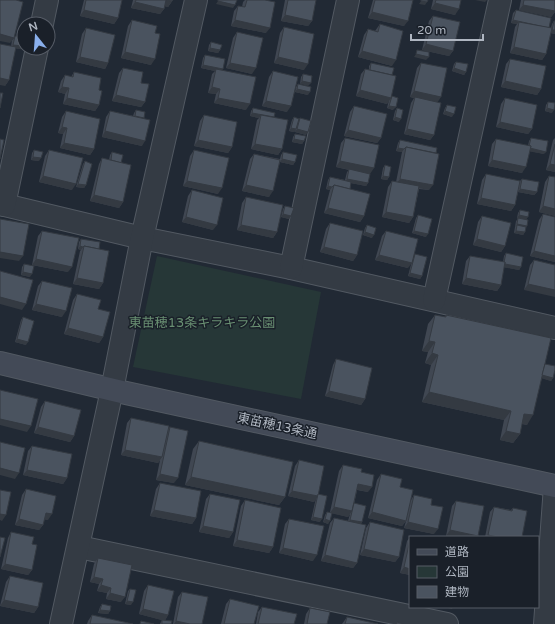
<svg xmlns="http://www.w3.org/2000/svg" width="555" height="624" font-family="'Varela Round','Noto Sans JP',sans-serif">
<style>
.park{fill:#263737}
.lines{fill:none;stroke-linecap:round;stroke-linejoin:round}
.street-casing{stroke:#525962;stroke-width:24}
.secondary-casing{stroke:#525962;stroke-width:24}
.street{stroke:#343b44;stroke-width:22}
.secondary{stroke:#434a57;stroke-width:22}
.wall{fill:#404752}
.shaded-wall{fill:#343a42}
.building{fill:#4a535f;stroke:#343a42}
.labels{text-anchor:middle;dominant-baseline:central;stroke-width:3;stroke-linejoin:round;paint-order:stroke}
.park-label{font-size:13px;fill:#698f72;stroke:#1a2029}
.street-label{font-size:13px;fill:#afb6c1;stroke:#1a2029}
</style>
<rect width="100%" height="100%" fill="#212934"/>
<polygon class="park" points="157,256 321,292 301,399 133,367"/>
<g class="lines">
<defs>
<g id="street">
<polyline points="42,24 47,0"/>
<polyline points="0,204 142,238 291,268 555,328"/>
<polyline points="4,205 37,48"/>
<polyline points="291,268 348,0"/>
<polyline points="434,300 500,0"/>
<polyline points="79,547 447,624"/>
<polyline points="61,624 112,390 142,238 196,0"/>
<polyline points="545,624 555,486"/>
</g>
<polyline id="secondary" points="0,363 126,393 555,486"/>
</defs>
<use href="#street" class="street-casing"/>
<use href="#secondary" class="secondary-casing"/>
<use href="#street" class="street"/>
<use href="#secondary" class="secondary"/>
</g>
<g class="wall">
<polygon points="84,0 122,0 118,18 114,24 80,16"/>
<polygon points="133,0 173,0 168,7 165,6 164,9 160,14 131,8"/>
<polygon points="245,0 265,0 266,33 231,26 234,11 238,6 242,7 243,2"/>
<polygon points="285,0 316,0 312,21 308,26 281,21"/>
<polygon points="373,0 413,0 404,26 368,18"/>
<polygon points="433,0 461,0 455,15 431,9"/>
<polygon points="521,0 555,0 555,12 551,17 519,10"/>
<polygon points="516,10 549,28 551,28 552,24 554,21 555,21 555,34 551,33 546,54 542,60 510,53 515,27 517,24 511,23 513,13"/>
<polygon points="433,16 453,51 449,56 422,50 429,21"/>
<polygon points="132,20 155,33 151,65 121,58 128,26"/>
<polygon points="380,24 392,66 358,57 364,35 368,29 375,31"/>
<polygon points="284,27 304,70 274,63 280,33"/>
<polygon points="86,28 108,63 105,69 76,62 82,34"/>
<polygon points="237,32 252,74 226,68 233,38"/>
<polygon points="15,36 24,48 30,48 28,50 15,48 9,80 5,86 12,40 10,43"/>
<polygon points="211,42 220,50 218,53 208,51 209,45"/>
<polygon points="205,55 222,70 246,110 214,103 216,94 208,93 212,74 215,71 201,68 203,58"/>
<polygon points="510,59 541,89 537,95 501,87 506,64"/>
<polygon points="456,62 466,72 464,75 452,71 454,64"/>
<polygon points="371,63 392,75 391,97 393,110 387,108 389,100 387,104 356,96 361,74 365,69 369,70 369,66"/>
<polygon points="421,63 437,102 434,135 430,140 404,134 411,103 414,98 410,97 417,68"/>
<polygon points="123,68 141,83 145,102 141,107 112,101 119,73"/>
<polygon points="273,71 287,112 262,106 269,77"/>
<polygon points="74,72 99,90 99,105 95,111 63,104 65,94 58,92 61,81 65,75 71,77"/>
<polygon points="303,74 312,76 300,84 301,77"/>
<polygon points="298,84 308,95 295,92 296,87"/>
<polygon points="505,98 532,129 528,134 496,127 501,104"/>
<polygon points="548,102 552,113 545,111 546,105"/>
<polygon points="447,105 452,117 443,114 445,108"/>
<polygon points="354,106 381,138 377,143 344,136 350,112"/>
<polygon points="253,108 274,117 282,149 278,155 251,149 257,120 259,118 250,116 251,111"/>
<polygon points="397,108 399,122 393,120 395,111"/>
<polygon points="136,110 143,119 142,146 102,137 106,117 110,111 133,116 134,113"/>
<polygon points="66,111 94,149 90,155 60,148 63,134 58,133 62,117"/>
<polygon points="204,115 232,147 228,153 194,146 200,121"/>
<polygon points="294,117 298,121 300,118 306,135 295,132 296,130 294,132 289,131 292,120"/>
<polygon points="295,134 304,141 302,144 292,142 293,137"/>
<polygon points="345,138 370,174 368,183 366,186 351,183 350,189 364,216 360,222 324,213 330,190 326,189 328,180 330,177 345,180 347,172 349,170 336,167 341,143"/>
<polygon points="531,138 544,154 530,151 522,173 488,166 492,144 496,139 528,146 529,141"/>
<polygon points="555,138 555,172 546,170 553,140"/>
<polygon points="400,140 437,148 429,190 419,189 413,217 409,223 382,217 388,187 392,181 396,182 402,152 396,151 398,143"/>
<polygon points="34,150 39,161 31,160 32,153"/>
<polygon points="49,150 72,190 39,182 45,156"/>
<polygon points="194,150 218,194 183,186 190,156"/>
<polygon points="112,152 121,163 123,202 119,208 90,201 99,164 102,158 109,160 110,155"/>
<polygon points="283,152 295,162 293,165 280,162 269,197 242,191 250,159 254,154 280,159 281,155"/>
<polygon points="85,161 86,185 84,188 76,187 83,164"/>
<polygon points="385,165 389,177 387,180 381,179 383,168"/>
<polygon points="486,174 520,181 522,179 537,192 534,195 518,192 515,205 511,211 477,204 482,180"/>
<polygon points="549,176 555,216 539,212 545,182"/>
<polygon points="192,190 213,230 182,222 188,196"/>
<polygon points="246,197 277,232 273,238 237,230 242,203"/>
<polygon points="285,206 291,216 289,219 281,217 283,209"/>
<polygon points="520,210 526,220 527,226 525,227 525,232 523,235 514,233 516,221 518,219 517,218 518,213"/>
<polygon points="543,214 555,217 555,262 530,256 539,220"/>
<polygon points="418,215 426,237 412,233 416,218"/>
<polygon points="482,216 505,246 501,252 473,245 478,222"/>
<polygon points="330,223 357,255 353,261 320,252 326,229"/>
<polygon points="367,225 372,238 363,235 365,228"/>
<polygon points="42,231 68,272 32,265 38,236"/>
<polygon points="386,231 408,268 375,260 382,236"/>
<polygon points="81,239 103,283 99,289 73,284 80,251 81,250 78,249 79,242"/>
<polygon points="506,253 521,267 519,270 504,267 501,285 497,291 462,284 466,261 470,256 503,262 504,256"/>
<polygon points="415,254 422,276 420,279 408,276 413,257"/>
<polygon points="534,260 555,265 524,290 530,265"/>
<polygon points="24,264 30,277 21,275 22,267"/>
<polygon points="42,281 62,317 32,310 38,286"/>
<polygon points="77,294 98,309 103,337 99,343 64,334 73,300"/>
<polygon points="435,315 445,317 446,315 545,364 553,378 551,381 542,378 527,425 522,424 520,434 513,443 500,440 504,420 422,402 431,365 425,363 428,352 422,351 428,324"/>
<polygon points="23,317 26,345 15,342 21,320"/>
<polygon points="336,359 365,399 361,405 325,396 333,365"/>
<polygon points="45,401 74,436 70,442 34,433 41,407"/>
<polygon points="131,418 168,429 170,427 174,483 156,480 160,460 158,463 121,455 127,423"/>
<polygon points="199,441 285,497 279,505 185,485 193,449"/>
<polygon points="32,446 67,478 63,484 23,475 28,451"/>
<polygon points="299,460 318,495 320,522 311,520 316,498 314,502 288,496 295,466"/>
<polygon points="343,465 361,472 368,492 357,490 354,504 362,522 361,524 357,563 353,568 321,561 330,523 334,518 348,521 350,514 348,517 332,513 328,524 323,522 325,515 327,512 330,512 339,471"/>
<polygon points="381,474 400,487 411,500 414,495 431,505 434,534 404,528 406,521 402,526 368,518 377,480"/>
<polygon points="160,483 196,518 192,524 150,516 156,489"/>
<polygon points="26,489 48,520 44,519 43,525 39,530 15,525 22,495"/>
<polygon points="210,494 233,532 229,538 199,532 206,499"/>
<polygon points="245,500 273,547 269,553 233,546 241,506"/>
<polygon points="456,501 478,537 450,537 446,536 452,506"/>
<polygon points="494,507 511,510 513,508 522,537 485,537 490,512"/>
<polygon points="289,519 313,561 279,553 285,524"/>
<polygon points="370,522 399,557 395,562 360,555 366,528"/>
<polygon points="11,532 32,544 32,570 28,575 1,569 8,538"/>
<polygon points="410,537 410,575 400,573 407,541"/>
<polygon points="98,558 121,602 106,599 107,593 97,591 99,584 90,582 94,564"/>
<polygon points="10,576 38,607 34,613 0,606 6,582"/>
<polygon points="148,585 168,615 165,620 171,624 160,624 162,620 139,614 144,591"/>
<polygon points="130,589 131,605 125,604 128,591"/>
<polygon points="182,592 202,624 173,624 178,597"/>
<polygon points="230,599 254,624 221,624 226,604"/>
<polygon points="102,604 110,611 108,614 98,613 100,607"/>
<polygon points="262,607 294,624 256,624 258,612"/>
<polygon points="310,608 327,624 304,624 306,614"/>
<polygon points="92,615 133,624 87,624 88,621"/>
<polygon points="347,617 378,624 342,624"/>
</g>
<g class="shaded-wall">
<polygon points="166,0 172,1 168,7 162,6"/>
<polygon points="475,0 487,0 485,2"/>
<polygon points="218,1 235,5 233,8 216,4"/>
<polygon points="421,1 427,2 425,5 419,4"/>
<polygon points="135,2 164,9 160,14 131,8"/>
<polygon points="435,3 459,9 455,15 431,9"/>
<polygon points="523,5 555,11 555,12 551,17 519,10"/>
<polygon points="84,10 118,18 114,24 80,16"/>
<polygon points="372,12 408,21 404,26 368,18"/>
<polygon points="285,15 312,21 308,26 281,21"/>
<polygon points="235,20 270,28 266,33 231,26"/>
<polygon points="513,20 519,22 517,24 511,23"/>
<polygon points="552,30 555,30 555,34 550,33"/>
<polygon points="0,34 14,38 10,43 0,41"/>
<polygon points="426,44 453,51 449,56 422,50"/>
<polygon points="13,45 24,46 24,48 30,48 28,50 11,48"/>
<polygon points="514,47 546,54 542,60 510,53"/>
<polygon points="210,48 220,50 218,53 208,51"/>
<polygon points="362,51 396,60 392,66 358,57"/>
<polygon points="125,52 155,59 151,65 121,58"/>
<polygon points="416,54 429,57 426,60 414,57"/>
<polygon points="80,57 108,63 105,69 76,62"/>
<polygon points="278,57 308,64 304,70 274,63"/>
<polygon points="230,63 256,68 252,74 226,68"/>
<polygon points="203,65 223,69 221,72 216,69 215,71 201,68"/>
<polygon points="454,68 466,72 464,75 452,71"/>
<polygon points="0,78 9,80 5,86 0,85"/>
<polygon points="302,81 311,83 308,86 300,84"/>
<polygon points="505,81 541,89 537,95 501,87"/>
<polygon points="62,87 69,88 65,94 58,92"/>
<polygon points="212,87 220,89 216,94 208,93"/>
<polygon points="297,89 310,92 308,95 295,92"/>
<polygon points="360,90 391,98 387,104 356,96"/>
<polygon points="414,91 441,97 437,103 410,97"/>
<polygon points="116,95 145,102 141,107 112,101"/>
<polygon points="67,98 99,105 95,111 63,104"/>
<polygon points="218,98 250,104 246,110 214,103"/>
<polygon points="266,101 291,106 287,112 262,106"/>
<polygon points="389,106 396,107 393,110 387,108"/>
<polygon points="547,108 554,110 552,113 545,111"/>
<polygon points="445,111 454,114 452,117 443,114"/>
<polygon points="252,113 261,115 259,118 250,116"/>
<polygon points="395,117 401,119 399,122 393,120"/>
<polygon points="500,122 532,129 528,134 496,127"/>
<polygon points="62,127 67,128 63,134 58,133"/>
<polygon points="291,128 296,129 294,132 289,131"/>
<polygon points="297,129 308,132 306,135 295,132"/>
<polygon points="407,129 434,135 430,140 404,134"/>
<polygon points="348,130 381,138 377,143 344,136"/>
<polygon points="105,131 145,141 142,146 102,137"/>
<polygon points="294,139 304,141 302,144 292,142"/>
<polygon points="198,140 232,147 228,153 194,146"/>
<polygon points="64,143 94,149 90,155 60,148"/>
<polygon points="255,144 282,149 278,155 251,149"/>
<polygon points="398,148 404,149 402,152 396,151"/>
<polygon points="529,148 546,152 544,154 527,151"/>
<polygon points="33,157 41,158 39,161 31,160"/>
<polygon points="282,159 295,162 293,165 280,162"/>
<polygon points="492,160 526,167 522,173 488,166"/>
<polygon points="340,161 374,168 370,174 336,167"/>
<polygon points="550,164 555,165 555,172 546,170"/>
<polygon points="43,176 76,184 72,190 39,182"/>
<polygon points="383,176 389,177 387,180 381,179"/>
<polygon points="347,179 368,183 366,186 345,182"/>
<polygon points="400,179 433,185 429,190 396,184"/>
<polygon points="187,181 222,188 218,194 183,186"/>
<polygon points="78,184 86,185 84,188 76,187"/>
<polygon points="246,185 273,191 269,197 242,191"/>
<polygon points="328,186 332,187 330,190 326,189"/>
<polygon points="520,189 537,192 534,195 518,192"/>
<polygon points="94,195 123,202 119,208 90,201"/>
<polygon points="481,198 515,205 511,211 477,204"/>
<polygon points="543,206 555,209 555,216 539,212"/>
<polygon points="328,208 364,216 360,222 324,213"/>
<polygon points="386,212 413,217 409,223 382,217"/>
<polygon points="283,214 291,216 289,219 281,217"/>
<polygon points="519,215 528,217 526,220 517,218"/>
<polygon points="186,217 217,225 213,230 182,222"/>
<polygon points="517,224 527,226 525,228 517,225 515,227"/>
<polygon points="241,225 277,232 273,238 237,230"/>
<polygon points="414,231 428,234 426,237 412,233"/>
<polygon points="516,231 525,232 523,235 514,233"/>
<polygon points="365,232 374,235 372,238 363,235"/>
<polygon points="477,239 505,246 501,252 473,245"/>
<polygon points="80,246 83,247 81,250 78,249"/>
<polygon points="324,247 357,255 353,261 320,252"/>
<polygon points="534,251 555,256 555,262 530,256"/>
<polygon points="0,252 23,256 19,261 0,258"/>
<polygon points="379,255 412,263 408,268 375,260"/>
<polygon points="36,259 72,267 68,272 32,265"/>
<polygon points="504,264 521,267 519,270 502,267"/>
<polygon points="23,272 32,274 30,277 21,275"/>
<polygon points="410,273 422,276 420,279 408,276"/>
<polygon points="77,278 103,283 99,289 73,284"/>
<polygon points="466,278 501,285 497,291 462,284"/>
<polygon points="528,284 555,290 555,297 524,290"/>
<polygon points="0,297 26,304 22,310 0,304"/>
<polygon points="36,304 66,311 62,317 32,310"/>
<polygon points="68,328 103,337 99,343 64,334"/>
<polygon points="17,339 28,342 26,345 15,342"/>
<polygon points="429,341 435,342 428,352 422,351"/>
<polygon points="432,353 438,355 431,365 425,363"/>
<polygon points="539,374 553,378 551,381 537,377"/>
<polygon points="329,391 365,399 361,405 325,396"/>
<polygon points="429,392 511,411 504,420 422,402"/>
<polygon points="524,414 533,415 527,425 518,423"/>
<polygon points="0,419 31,426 27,432 0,425"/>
<polygon points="38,427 74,436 70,442 34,433"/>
<polygon points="506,431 520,434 513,443 500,440"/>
<polygon points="125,450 162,457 158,463 121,455"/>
<polygon points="0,468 19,473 15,479 0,475"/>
<polygon points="27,470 67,478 63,484 23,475"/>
<polygon points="160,474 178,478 174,483 156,480"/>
<polygon points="191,477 285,497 279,505 185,485"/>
<polygon points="358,484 372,487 368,492 354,489"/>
<polygon points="292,491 318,496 314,502 288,496"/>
<polygon points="334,507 352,511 348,517 330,513"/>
<polygon points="154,510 196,518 192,524 150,516"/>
<polygon points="372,512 406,521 402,526 368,518"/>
<polygon points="46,513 52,514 48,520 42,519"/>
<polygon points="0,514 6,515 2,521 0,520"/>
<polygon points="313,517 322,519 320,522 311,520"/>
<polygon points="19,519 43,525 39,530 15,525"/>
<polygon points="325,519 330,521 328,524 323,522"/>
<polygon points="350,520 362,522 360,525 348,522"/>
<polygon points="408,522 438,529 434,534 404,528"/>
<polygon points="203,526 233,532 229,538 199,532"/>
<polygon points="450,530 478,536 478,537 450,537 446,536"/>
<polygon points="488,535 498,537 487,537"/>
<polygon points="237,540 273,547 269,553 233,546"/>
<polygon points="283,548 317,555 313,561 279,553"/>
<polygon points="364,549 399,557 395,562 360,555"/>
<polygon points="325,555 357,563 353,568 321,561"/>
<polygon points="5,564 32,570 28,575 1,569"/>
<polygon points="404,567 410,569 410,575 400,573"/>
<polygon points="94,577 103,579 99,584 90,582"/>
<polygon points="101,585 111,588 107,593 97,591"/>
<polygon points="110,593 125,597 121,602 106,599"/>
<polygon points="4,600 38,607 34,613 0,606"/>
<polygon points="127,601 133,602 131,605 125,604"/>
<polygon points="444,607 453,607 452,609"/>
<polygon points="143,609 168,615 165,621 139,614"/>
<polygon points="100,610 110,611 108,614 98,613"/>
<polygon points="176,621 190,624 174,624"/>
</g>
<g class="building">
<polygon points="0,0 16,0 23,2 14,38 0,34"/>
<polygon points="86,0 122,0 118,18 84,10"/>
<polygon points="136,0 173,0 172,1 166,0 164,9 135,2"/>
<polygon points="218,0 237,0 235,5 218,1"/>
<polygon points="247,0 265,0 275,2 270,28 235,20 238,6 245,7"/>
<polygon points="288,0 316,0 312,21 285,15"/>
<polygon points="375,0 413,0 408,21 372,12"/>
<polygon points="421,0 428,0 427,2 421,1"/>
<polygon points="436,0 461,0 459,9 435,3"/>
<polygon points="524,0 555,0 555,11 523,5"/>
<polygon points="516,10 551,18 549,28 513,20"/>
<polygon points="433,16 460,22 453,51 426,44"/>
<polygon points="132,20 157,26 155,33 160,34 155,59 125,52"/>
<polygon points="554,21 555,21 555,30 552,30"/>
<polygon points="519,22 552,28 546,54 514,47"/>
<polygon points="380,24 403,31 396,60 362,51 368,29 378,32"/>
<polygon points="284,27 314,34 308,64 278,57"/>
<polygon points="86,28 115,35 108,63 80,57"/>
<polygon points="237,32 263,38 256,68 230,63"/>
<polygon points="15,36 24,37 24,46 13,45"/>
<polygon points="211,42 222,45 220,50 210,48"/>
<polygon points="0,44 16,47 9,80 0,78"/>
<polygon points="417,50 429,52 429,57 416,54"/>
<polygon points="205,55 225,59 223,69 203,65"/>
<polygon points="510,59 546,66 541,89 505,81"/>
<polygon points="456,62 468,64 466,72 454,68"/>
<polygon points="371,63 394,68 392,75 370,70"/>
<polygon points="421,63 447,68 441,97 414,91"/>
<polygon points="123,68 143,72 141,83 149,84 145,102 116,95"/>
<polygon points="216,69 256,77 250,104 218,98 220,89 212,87"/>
<polygon points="365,69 396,76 391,98 360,90"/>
<polygon points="273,71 298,77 291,106 266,101"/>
<polygon points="74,72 101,78 99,90 102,91 99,105 67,98 69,88 62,87 65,75 73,77"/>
<polygon points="303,74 312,76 311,83 302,81"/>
<polygon points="298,84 311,87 310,92 297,89"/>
<polygon points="0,93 3,93 0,108"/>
<polygon points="392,96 398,98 396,107 389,106"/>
<polygon points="415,97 441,103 434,135 407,129"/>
<polygon points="505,98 537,105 532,129 500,122"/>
<polygon points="548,102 555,103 554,110 547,108"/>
<polygon points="447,105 456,107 454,114 445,111"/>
<polygon points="354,106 387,114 381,138 348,130"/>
<polygon points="253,108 275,113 274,117 252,113"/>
<polygon points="397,108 403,110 401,119 395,117"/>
<polygon points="136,110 145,112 144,118 135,116"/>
<polygon points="66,111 100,119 94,149 64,143 67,128 62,127"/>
<polygon points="110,111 150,120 145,141 105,131"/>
<polygon points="204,115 237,122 232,147 198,140"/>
<polygon points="261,115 288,120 282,149 255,144"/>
<polygon points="294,117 299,119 296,129 291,128"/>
<polygon points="300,118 311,121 308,132 297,129"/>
<polygon points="295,134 306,136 304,141 294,139"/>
<polygon points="345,138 379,145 374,168 340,161"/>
<polygon points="531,138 548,141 546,152 530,148 531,146 529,146"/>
<polygon points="0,139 4,140 0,159"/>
<polygon points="496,139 531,146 526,167 492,160"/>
<polygon points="400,140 437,148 436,153 406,147 404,149 398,148"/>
<polygon points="555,144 555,165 550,164"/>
<polygon points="406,147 439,154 433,185 400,179"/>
<polygon points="34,150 43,152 41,158 33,157"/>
<polygon points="49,150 83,158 76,184 43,176"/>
<polygon points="194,150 229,158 222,188 187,181"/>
<polygon points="112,152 123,155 121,163 111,160"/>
<polygon points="283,152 297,155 295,162 282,159"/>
<polygon points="254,154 280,160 273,191 246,185"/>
<polygon points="102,158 131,165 123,202 94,195"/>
<polygon points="85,161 92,164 86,185 78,184"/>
<polygon points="385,165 391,167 389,177 383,176"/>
<polygon points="349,169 370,174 368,183 347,179"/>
<polygon points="486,174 520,181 515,205 481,198"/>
<polygon points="549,176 555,177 555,209 543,206"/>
<polygon points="330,177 351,182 350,189 334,185 332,187 328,186"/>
<polygon points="522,179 539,182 537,192 520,189"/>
<polygon points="392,181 419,186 413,217 386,212"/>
<polygon points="334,185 370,194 364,216 328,208"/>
<polygon points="192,190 223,198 217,225 186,217"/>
<polygon points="246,197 283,205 277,232 241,225"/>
<polygon points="285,206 294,208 291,216 283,214"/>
<polygon points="520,210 529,212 528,217 519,215"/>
<polygon points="543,214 555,217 555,256 534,251"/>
<polygon points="418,215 432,219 428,234 414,231"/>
<polygon points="482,216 511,223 505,246 477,239"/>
<polygon points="518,218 528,220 527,226 517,224"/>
<polygon points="0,219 29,224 23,256 0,252"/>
<polygon points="330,223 363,231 357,255 324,247"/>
<polygon points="367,225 376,228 374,235 365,232"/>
<polygon points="517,225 526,227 525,232 516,231"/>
<polygon points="42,231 79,238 72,267 36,259"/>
<polygon points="386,231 418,239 412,263 379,255"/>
<polygon points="81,239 100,242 99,249 84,246 83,247 80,246"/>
<polygon points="84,246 109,251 103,283 77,278"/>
<polygon points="506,253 523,257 521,267 505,264 505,262 504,262"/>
<polygon points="415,254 427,257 422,276 410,273"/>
<polygon points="470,256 505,262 501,285 466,278"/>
<polygon points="534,260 555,265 555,290 528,284"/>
<polygon points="24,264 34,266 32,274 23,272"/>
<polygon points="0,271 33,280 26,304 0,297"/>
<polygon points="42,281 72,288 66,311 36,304"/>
<polygon points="77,294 101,300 98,309 110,312 103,337 68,328"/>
<polygon points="435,315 446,317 446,315 551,338 533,415 524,414 520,434 506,431 511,411 429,392 438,355 432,353 435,342 429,341"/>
<polygon points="23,317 34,321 28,342 17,339"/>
<polygon points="336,359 372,368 365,399 329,391"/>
<polygon points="545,364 555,366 555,370 553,378 542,375"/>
<polygon points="0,390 38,399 31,426 0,419"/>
<polygon points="45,401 81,410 74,436 38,427"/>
<polygon points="131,418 169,426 162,457 125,450"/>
<polygon points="170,427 188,431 178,478 160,474"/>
<polygon points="199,441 293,462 285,497 191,477"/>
<polygon points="0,442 25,448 19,473 0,468"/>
<polygon points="32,446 72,454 67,478 27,470"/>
<polygon points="299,460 324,466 318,496 292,491"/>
<polygon points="343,465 362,469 361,472 374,475 372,487 358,484 352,511 334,507"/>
<polygon points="381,474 402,479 400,487 413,490 406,521 372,512"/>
<polygon points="160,483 201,491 196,518 154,510"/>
<polygon points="26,489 56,496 52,514 46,513 43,525 19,519"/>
<polygon points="0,490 11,492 6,515 0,514"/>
<polygon points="210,494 240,500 233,532 203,526"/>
<polygon points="318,494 327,496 322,519 313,517"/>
<polygon points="414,495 432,499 431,505 443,507 438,529 408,522"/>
<polygon points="245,500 281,508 273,547 237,540"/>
<polygon points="456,501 484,506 478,536 450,530"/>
<polygon points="354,503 366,506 362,522 350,520"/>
<polygon points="494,507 512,511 513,508 527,511 522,537 498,537 488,535"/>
<polygon points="327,512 332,513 330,521 325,519"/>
<polygon points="334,518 366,525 357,563 325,555"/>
<polygon points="289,519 324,526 317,555 283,548"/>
<polygon points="370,522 404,530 399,557 364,549"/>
<polygon points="11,532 34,537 32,544 37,545 32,570 5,564"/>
<polygon points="0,537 5,538 0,557"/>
<polygon points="410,540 410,569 404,567"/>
<polygon points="98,558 132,565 125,597 110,593 111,588 101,585 103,579 94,577"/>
<polygon points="10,576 43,583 38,607 4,600"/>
<polygon points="148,585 174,591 168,615 143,609"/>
<polygon points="130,589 136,590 133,602 127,601"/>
<polygon points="182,592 208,597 202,624 190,624 176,621"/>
<polygon points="230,599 259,606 254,624 224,624"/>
<polygon points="102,604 111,606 110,611 100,610"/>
<polygon points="262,607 297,614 294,624 258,624"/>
<polygon points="310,608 330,612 327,624 307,624"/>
<polygon points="92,615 133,624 90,624"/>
<polygon points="347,617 378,624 345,624"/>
<polygon points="162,620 172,621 171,624 162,624"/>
<polygon points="141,621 154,624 140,624"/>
<polygon points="397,622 404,624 396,624"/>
</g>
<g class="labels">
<g class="park-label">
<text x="202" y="323">東苗穂13条キラキラ公園</text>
</g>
<g class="street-label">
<text transform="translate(277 426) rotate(12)">東苗穂13条通</text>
</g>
</g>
<rect x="409" y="536" width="130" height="72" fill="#1a2029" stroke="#565c66"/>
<rect x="417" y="549" width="20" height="6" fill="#434a57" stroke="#565c66"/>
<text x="445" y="556" font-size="12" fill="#afb6c1">道路</text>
<rect x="417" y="566" width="20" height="12" fill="#263737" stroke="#565c66"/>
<text x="445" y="576" font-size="12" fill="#afb6c1">公園</text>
<rect x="417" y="586" width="20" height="12" fill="#4a535f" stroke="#565c66"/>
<text x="445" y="596" font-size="12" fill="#afb6c1">建物</text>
<g transform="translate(36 36) rotate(343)"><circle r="19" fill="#1a2029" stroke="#565c66"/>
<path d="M0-3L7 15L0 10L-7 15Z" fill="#89afec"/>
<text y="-6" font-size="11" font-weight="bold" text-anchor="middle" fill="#afb6c1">N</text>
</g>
<path d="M411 34v6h72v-6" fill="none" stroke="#afb6c1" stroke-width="2"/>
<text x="417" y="34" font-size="12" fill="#afb6c1" stroke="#1a2029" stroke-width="3" paint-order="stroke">20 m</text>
</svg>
